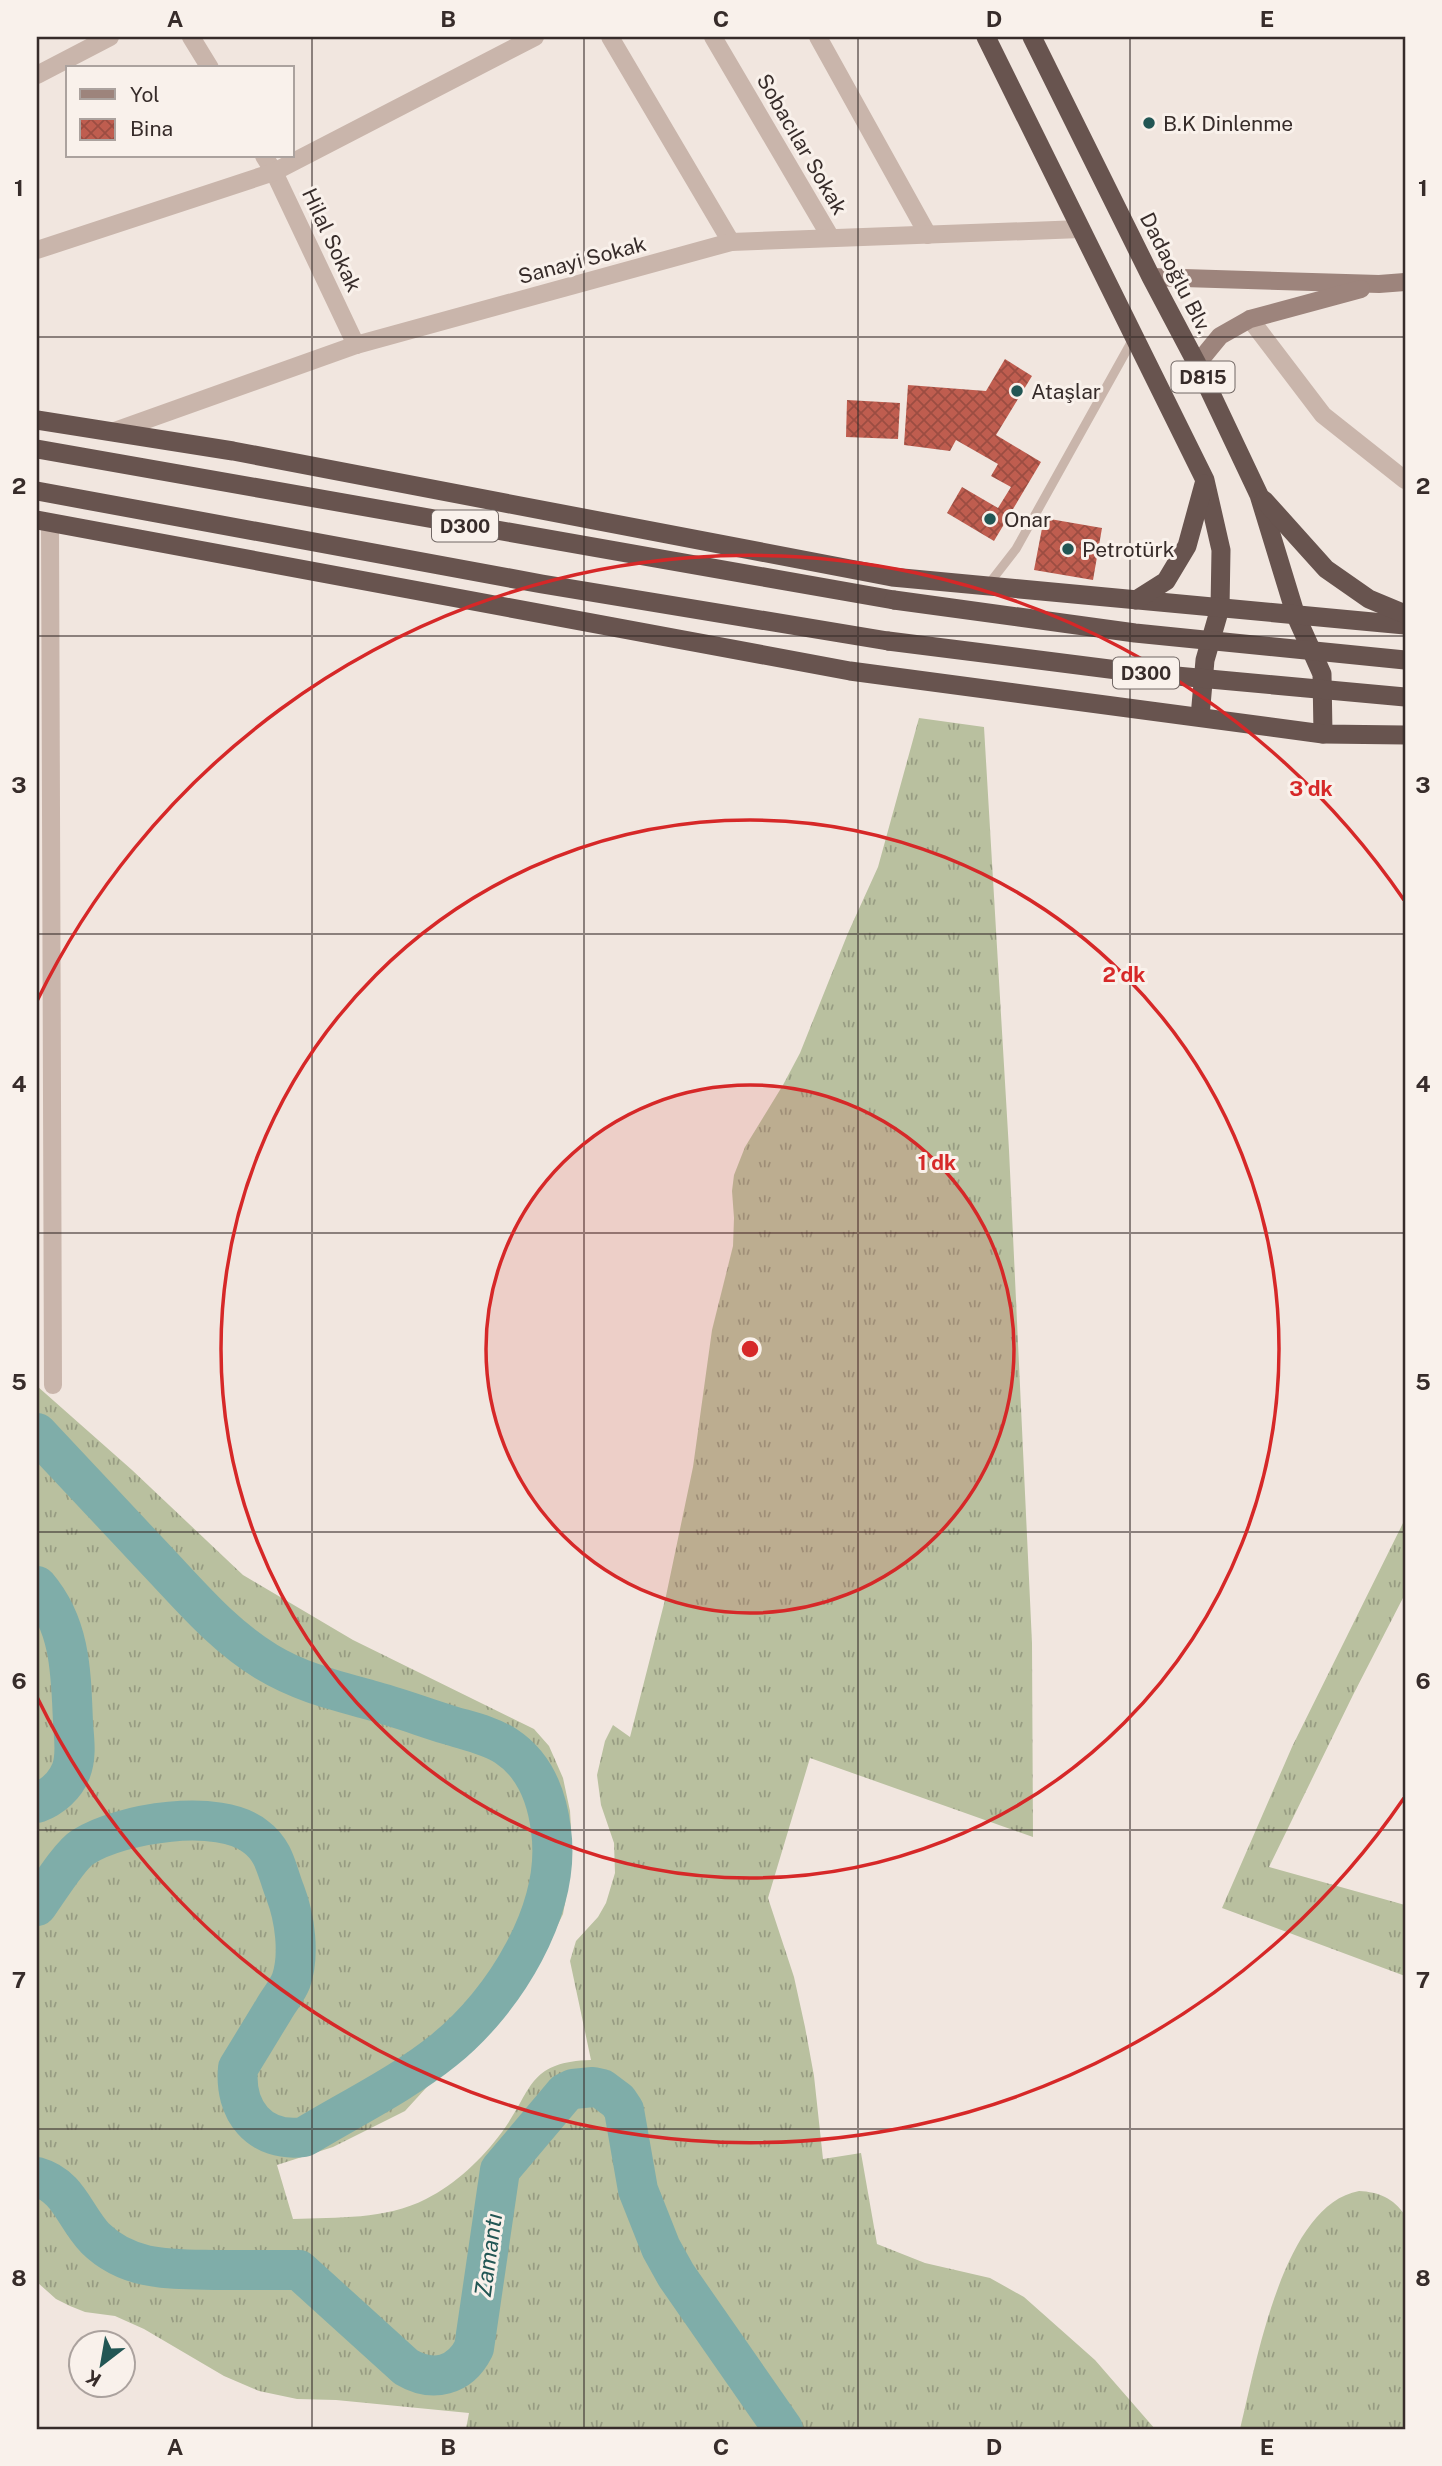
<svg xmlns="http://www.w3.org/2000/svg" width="1442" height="2466" font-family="'Public Sans',sans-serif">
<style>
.grass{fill:url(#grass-tufts)}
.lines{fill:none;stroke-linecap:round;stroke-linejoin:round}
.river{stroke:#7fada9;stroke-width:40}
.building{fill:url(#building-cross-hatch)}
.service{stroke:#c9b5ab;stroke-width:9}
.minor{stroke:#c9b5ab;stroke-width:18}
.secondary{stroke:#9d847c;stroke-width:18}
.trunk{stroke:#68544f;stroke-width:19}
.trunk-bridge{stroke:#68544f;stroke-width:19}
.grid{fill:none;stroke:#372c2a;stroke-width:2;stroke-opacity:0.55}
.ring{fill:none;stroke:#d62828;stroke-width:3.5}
.poi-dot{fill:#225654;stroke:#f9f1eb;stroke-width:2.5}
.labels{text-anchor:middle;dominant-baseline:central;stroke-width:6;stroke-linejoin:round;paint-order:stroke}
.shield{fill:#f9f1eb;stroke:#716764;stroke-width:2}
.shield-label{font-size:19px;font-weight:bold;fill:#372c2a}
.poi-label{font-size:21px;fill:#372c2a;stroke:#f9f1eb;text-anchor:start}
.street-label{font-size:21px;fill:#372c2a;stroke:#f9f1eb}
.water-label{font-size:23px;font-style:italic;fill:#225654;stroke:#f9f1eb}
.centre{fill:#d62828;stroke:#f9f1eb;stroke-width:3.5}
.ring-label{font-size:21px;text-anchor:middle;font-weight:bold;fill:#d62828;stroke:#f9f1eb;stroke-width:6;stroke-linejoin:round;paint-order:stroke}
.neatline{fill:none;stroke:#372c2a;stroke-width:2.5}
.grid-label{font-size:23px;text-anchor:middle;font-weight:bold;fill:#372c2a}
</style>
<defs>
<pattern id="grass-tufts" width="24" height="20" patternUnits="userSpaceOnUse" patternTransform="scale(1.75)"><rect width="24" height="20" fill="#b9c09f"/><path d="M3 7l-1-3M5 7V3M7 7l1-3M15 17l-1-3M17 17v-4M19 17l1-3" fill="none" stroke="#979c82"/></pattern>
<pattern id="building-cross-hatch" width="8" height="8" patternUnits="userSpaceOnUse" patternTransform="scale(1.75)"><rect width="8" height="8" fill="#bf5d4f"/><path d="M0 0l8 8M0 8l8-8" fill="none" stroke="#9c4d42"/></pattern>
</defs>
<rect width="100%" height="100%" fill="#f1e6df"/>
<g class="grass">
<path d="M919 718 984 727 1009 1150 1032 1643 1033 1837 810 1758 768 1898 794 1977 805 2027 814 2076 823 2159 861 2153 877 2244 925 2263 990 2278 1024 2297 1095 2360 1155 2429H466L469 2413 336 2400 297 2399 259 2391 224 2376 144 2329 115 2316 85 2312 70 2306 56 2299 37 2282V1386L132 1470 243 1575 353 1640 534 1729 549 1746 563 1778 570 1811 571 1827 569 1881 563 1914 549 1943 530 1968 501 2017 447 2065 405 2111 333 2147 277 2165 293 2219C337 2217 385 2220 426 2199 456 2184 482 2159 502 2132 533 2090 527 2062 591 2060L570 1961 576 1941 598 1917 606 1903 615 1873 614 1843 601 1805 597 1775 605 1741 613 1725 630 1737 666 1596 693 1467 712 1330 733 1246 734 1218 732 1191 734 1175 745 1147 783 1085 800 1053 848 933 878 867Z"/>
<polygon points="1405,1519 1405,1594 1353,1695 1269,1867 1405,1905 1405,1976 1222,1908 1292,1747"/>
<path d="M1359 2191C1379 2192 1393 2198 1405 2215V2429H1240C1256 2366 1282 2205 1359 2191Z"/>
</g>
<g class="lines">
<g class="river">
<path d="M37 1433C77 1476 118 1519 158 1562 192 1598 224 1636 267 1662 300 1682 334 1690 370 1700 397 1707 423 1717 449 1725 468 1731 489 1735 506 1746 535 1765 547 1797 551 1830 562 1909 504 2002 444 2050 402 2084 350 2109 304 2137 259 2143 234 2110 238 2068 250 2048 262 2029 274 2009 279 2000 287 1991 291 1981 300 1955 295 1918 285 1892 277 1872 275 1851 256 1837 220 1807 120 1823 83 1847 70 1855 47 1892 37 1906"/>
<path d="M37 1586C71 1626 71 1673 73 1723 74 1738 77 1756 71 1771 65 1786 52 1797 37 1803"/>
<path d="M37 2177C69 2186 74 2216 95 2238 129 2272 173 2269 217 2270 244 2270 272 2270 299 2270L406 2367C433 2383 460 2376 474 2348L500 2170 565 2093 573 2089 593 2087 602 2089 618 2101 624 2110 638 2190 661 2248 676 2275 783 2429"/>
</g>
</g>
<g class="building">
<polygon points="1005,359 1032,376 996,435 1041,462 994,541 947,513 962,487 998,508 1011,487 991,476 998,464 956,440 950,451 904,445 908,385 986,391"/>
<polygon points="847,400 900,403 898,439 846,437"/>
<polygon points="1044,518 1102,528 1093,580 1034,570"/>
</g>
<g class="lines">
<polyline class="service" points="988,585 1016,549 1133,339"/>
<g class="minor">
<polyline points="191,37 210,68"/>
<polyline points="610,37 731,242"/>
<polyline points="713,37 831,238"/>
<polyline points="818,37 928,235"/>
<polyline points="37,75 110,37"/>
<polyline points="264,156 274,172 356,345"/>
<polyline points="37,250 274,172 535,37"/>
<polyline points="1250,319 1323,415 1405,480"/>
<polyline points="112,432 356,345 731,242 1081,229"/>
<polyline points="50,523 53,1385"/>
</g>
<g class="secondary">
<polyline points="1151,277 1379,284 1405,282"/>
<polyline points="1197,364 1220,336 1250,319 1361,289"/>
</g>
<g class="trunk">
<polyline points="986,37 1205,480 1221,550 1220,608 1205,660 1200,717"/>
<polyline points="1032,37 1151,277 1197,364 1259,495 1296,616 1322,674 1323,734"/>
<polyline points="37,420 233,451 892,577 1405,625"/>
<polyline points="37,449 894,600"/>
<polyline points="37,491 542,584 888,641"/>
<polyline points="1264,500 1326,569 1369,599 1405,614"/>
<polyline points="37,520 850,671 1323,734 1405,735"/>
<polyline points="1136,600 1166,581 1187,546 1204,484"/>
</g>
<g class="trunk-bridge">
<polyline points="894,600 1135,633 1405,660"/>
<polyline points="888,641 1133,672 1405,697"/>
</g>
</g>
<path class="grid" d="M312 37V2429M584 37V2429M858 37V2429M1130 37V2429M37 337H1405M37 636H1405M37 934H1405M37 1233H1405M37 1532H1405M37 1830H1405M37 2129H1405"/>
<circle cx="750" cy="1349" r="264" fill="#d62828" fill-opacity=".12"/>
<g class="ring">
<circle cx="750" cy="1349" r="264"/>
<circle cx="750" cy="1349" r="529"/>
<path d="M1404 1798A793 793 0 0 1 37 1697M37 1001A793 793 0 0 1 1404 900"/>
</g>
<g class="poi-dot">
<circle cx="1149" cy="123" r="7"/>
<circle cx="1017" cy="391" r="7"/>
<circle cx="990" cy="519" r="7"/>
<circle cx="1068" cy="549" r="7"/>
</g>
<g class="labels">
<g class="shield">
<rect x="1171.5" y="361.5" width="63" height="31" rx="5"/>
<rect x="432" y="510.5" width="66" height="31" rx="5"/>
<rect x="1113" y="657.5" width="66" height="31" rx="5"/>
</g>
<g class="shield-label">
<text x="1203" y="377">D815</text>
<text x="465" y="526">D300</text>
<text x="1146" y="673">D300</text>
</g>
<g class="poi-label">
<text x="1163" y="123">B.K Dinlenme</text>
<text x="1031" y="391">Ataşlar</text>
<text x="1004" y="519">Onar</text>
<text x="1082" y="549">Petrotürk</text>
</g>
<g class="street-label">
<text transform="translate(802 144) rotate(60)">Sobacılar Sokak</text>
<text transform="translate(332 240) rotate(65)">Hilal Sokak</text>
<text transform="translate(582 260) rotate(-15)">Sanayi Sokak</text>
<text transform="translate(1176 273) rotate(63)">Dadaoğlu Blv.</text>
</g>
<g class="water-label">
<text transform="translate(488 2255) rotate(-82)">Zamantı</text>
</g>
</g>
<circle cx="750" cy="1349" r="10" class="centre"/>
<g class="ring-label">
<text x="1311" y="796">3 dk</text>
<text x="1124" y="982">2 dk</text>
<text x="937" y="1170">1 dk</text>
</g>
<rect width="1442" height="2466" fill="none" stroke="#f9f1eb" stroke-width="77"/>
<rect x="66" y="66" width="228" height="91" fill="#f9f1eb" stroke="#aba29e" stroke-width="2"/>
<rect x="80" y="89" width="35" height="10" fill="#9d847c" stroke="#aba29e" stroke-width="2"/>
<text x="130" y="102" font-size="21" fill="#372c2a">Yol</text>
<rect x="80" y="119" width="35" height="21" fill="url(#building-cross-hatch)" stroke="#aba29e" stroke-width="2"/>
<text x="130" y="136" font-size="21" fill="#372c2a">Bina</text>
<g transform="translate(102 2364) rotate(211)"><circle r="33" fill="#f9f1eb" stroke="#aba29e" stroke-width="2"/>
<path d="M0-5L12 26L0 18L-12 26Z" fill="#225654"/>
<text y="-10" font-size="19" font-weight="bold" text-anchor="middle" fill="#372c2a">K</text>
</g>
<rect x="38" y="38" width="1366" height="2390" class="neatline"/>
<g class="grid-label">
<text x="175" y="27">A</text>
<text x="448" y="27">B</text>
<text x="721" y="27">C</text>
<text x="994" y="27">D</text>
<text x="1267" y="27">E</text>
<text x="19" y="196">1</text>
<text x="1423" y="196">1</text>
<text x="19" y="494">2</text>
<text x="1423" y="494">2</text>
<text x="19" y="793">3</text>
<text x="1423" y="793">3</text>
<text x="19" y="1092">4</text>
<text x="1423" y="1092">4</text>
<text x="19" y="1390">5</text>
<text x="1423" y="1390">5</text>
<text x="19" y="1689">6</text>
<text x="1423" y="1689">6</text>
<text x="19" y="1988">7</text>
<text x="1423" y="1988">7</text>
<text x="19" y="2286">8</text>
<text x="1423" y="2286">8</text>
<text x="175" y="2455">A</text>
<text x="448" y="2455">B</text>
<text x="721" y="2455">C</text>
<text x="994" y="2455">D</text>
<text x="1267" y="2455">E</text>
</g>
</svg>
